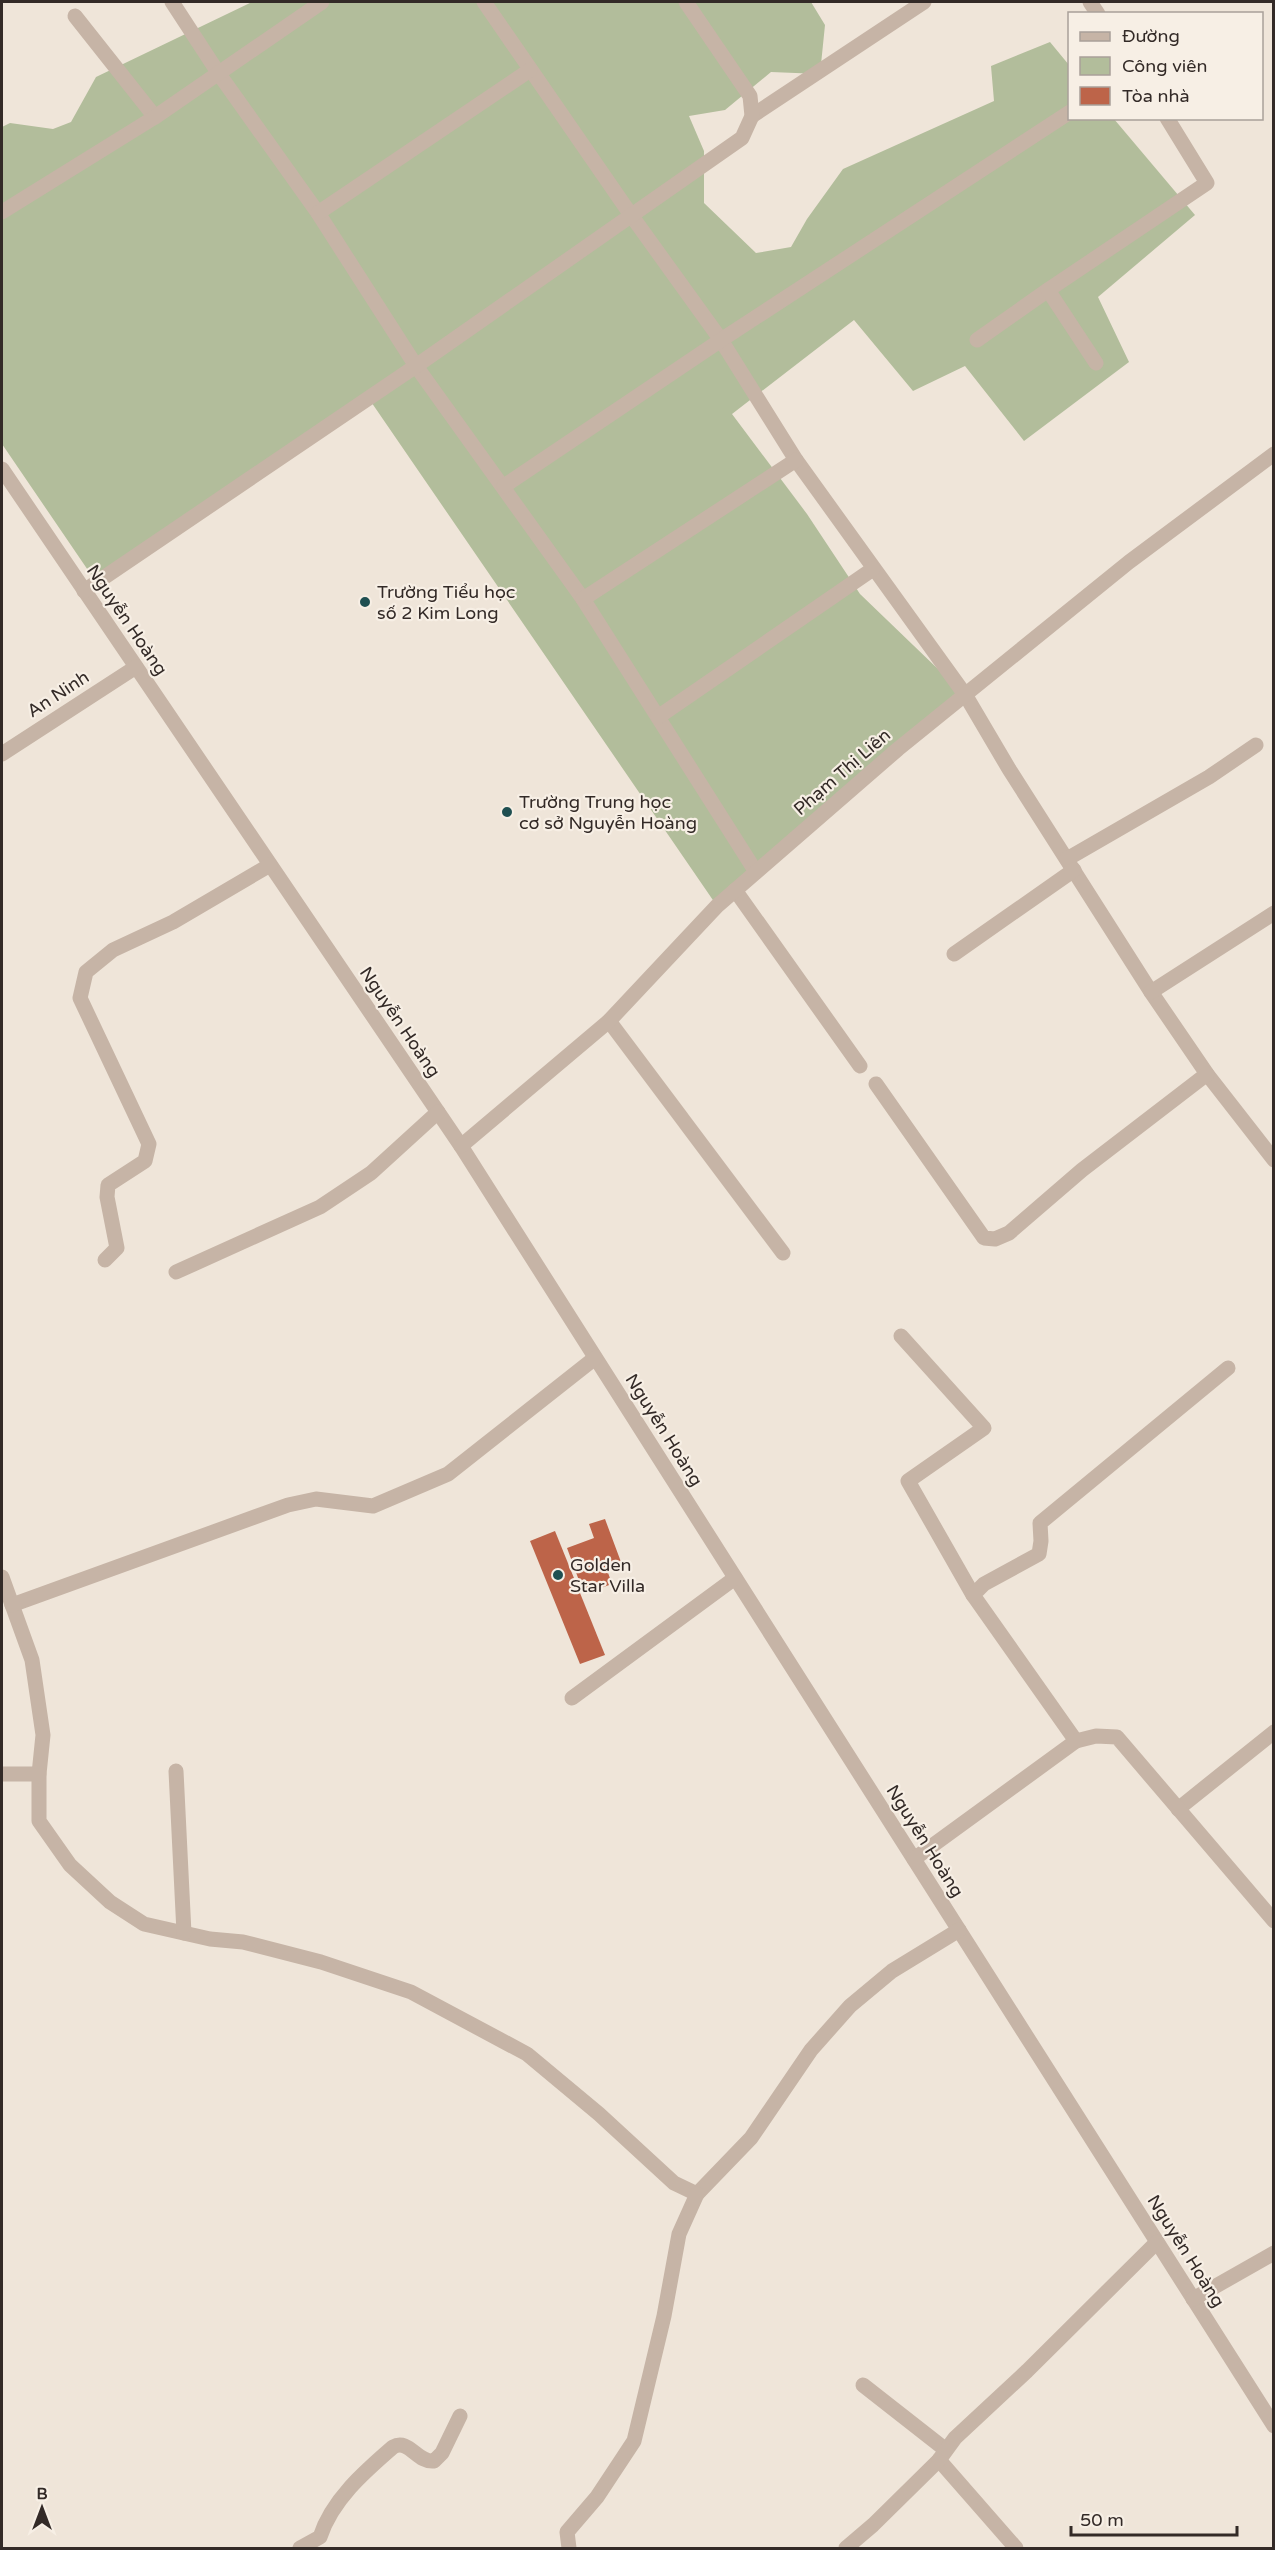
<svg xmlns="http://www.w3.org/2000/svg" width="1275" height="2550" font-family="'Varela Round',sans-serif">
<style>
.green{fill:#b2bd9b}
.building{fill:#bd6449}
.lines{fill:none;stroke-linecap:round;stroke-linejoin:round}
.minor{stroke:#c6b4a6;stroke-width:15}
.poi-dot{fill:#1f4f51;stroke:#f7efe5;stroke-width:2}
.labels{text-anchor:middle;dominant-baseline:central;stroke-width:4.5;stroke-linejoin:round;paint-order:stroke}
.poi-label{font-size:18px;fill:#332a27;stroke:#f7efe5;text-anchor:start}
.street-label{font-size:18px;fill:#332a27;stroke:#f7efe5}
</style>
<rect width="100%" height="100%" fill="#efe5d9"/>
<polygon class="green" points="252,2 811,2 825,25 820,74 771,72 725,110 689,116 704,151 704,203 756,253 791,247 807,219 843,169 994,101 991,66 1050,42 1069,65 1070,118 1114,119 1195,215 1098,297 1129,362 1024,441 965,366 913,391 854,320 732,414 807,514 860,594 966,696 717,906 365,393 94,579 2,444 2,127 10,123 53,129 71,122 96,77"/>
<g class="building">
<polygon points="605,1519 621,1562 606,1567 612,1584 584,1594 567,1548 594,1538 589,1524"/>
<polygon points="555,1531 605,1655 580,1664 530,1541"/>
</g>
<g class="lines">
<g class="minor">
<polyline points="172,2 219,74 318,213 416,366 583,599 756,872"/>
<polyline points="484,2 631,215 721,340 796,460 966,696 1009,769 1151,992 1207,1074 1274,1160"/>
<polyline points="1090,2 1098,14"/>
<polyline points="75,16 155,117"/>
<polyline points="752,116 924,2"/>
<polyline points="2,212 155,117 322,2"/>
<polyline points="318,213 530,70"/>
<polyline points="977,340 1048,290"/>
<polyline points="1096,363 1048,290 1207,183 1167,118"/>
<polyline points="2,469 461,1146 1274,2426"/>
<polyline points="504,486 721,340 1070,112"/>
<polyline points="84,591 416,366 742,138 752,116 750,96 686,2"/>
<polyline points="583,599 796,460"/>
<polyline points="658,717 873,569"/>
<polyline points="2,754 136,667"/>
<polyline points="1067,859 1209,777 1256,745"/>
<polyline points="735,890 860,1066"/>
<polyline points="954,954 1074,870"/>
<polyline points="1151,992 1274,913"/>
<polyline points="609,1021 783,1253"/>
<polyline points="876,1084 984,1238 995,1239 1009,1233 1082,1170 1207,1074"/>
<polyline points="461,1146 609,1021 717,906 898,749 1129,562 1274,454"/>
<polyline points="105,1260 117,1248 107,1197 108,1185 145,1161 149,1144 80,998 86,972 113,950 173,922 270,865"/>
<polyline points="176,1272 320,1207 371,1173 438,1112"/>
<polyline points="901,1336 984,1428 908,1481 973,1595"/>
<polyline points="2,1577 32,1660 43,1735 39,1774 39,1821 70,1865 110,1902 144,1924 210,1939 243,1942 321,1962 411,1992 527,2054 599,2114 674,2183 697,2194 751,2138 811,2050 850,2006 892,1971 959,1930"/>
<polyline points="12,1605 288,1505 316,1499 373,1506 448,1474 595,1358"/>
<polyline points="572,1698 735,1578"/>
<polyline points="1076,1741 973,1595 984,1584 1039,1554 1041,1541 1040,1523 1228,1368"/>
<polyline points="176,1771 184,1933"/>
<polyline points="2,1774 39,1774"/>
<polyline points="1178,1809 1274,1732"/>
<polyline points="914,1859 1076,1741 1096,1736 1117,1737 1274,1921"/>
<polyline points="1193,2299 1274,2253"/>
<polyline points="863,2385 946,2450"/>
<polyline points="939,2460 1016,2548"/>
<path d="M300 2548 320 2537C332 2500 364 2472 393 2447 409 2438 417 2463 434 2461L442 2453 460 2416"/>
<polyline points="569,2548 567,2532 597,2497 634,2441 664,2316 679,2234 697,2194"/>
<polyline points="846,2548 873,2525 939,2460 955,2438 1027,2371 1157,2242"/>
</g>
</g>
<g class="poi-dot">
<circle cx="365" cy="602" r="6"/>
<circle cx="507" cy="812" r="6"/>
<circle cx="558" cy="1575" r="6"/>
</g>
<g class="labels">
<g class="poi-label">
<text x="377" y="592">Trường Tiểu học<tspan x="377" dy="21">số 2 Kim Long</tspan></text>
<text x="519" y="802">Trường Trung học<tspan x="519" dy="21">cơ sở Nguyễn Hoàng</tspan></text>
<text x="570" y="1565">Golden<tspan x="570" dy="21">Star Villa</tspan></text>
</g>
<g class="street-label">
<text transform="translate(127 620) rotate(56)">Nguyễn Hoàng</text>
<text transform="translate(58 694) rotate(-33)">An Ninh</text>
<text transform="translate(842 772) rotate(-41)">Phạm Thị Liên</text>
<text transform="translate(400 1022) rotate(56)">Nguyễn Hoàng</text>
<text transform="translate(664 1430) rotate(58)">Nguyễn Hoàng</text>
<text transform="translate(925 1841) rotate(58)">Nguyễn Hoàng</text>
<text transform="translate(1186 2251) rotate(58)">Nguyễn Hoàng</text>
</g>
</g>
<rect width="1275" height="2550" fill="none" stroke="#332a27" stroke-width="6"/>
<rect x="1068" y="12" width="195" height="108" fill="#f7efe5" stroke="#a9a099" stroke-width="1.5"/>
<rect x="1080" y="32" width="30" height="9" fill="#c6b4a6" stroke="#a9a099" stroke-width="1.5"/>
<text x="1122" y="42" font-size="18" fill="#332a27">Đường</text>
<rect x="1080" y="57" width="30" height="18" fill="#b2bd9b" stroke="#a9a099" stroke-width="1.5"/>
<text x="1122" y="72" font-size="18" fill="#332a27">Công viên</text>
<rect x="1080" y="87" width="30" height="18" fill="#bd6449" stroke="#a9a099" stroke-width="1.5"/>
<text x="1122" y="102" font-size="18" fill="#332a27">Tòa nhà</text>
<g transform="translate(42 2508)" stroke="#f7efe5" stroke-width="4.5" paint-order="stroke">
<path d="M0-4.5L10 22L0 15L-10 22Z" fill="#332a27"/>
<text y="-9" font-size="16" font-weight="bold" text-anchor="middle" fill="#332a27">B</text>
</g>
<path d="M1071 2526v9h166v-9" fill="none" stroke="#332a27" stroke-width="3"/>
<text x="1080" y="2526" font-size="18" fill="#332a27" stroke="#f7efe5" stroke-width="4.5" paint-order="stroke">50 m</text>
</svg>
